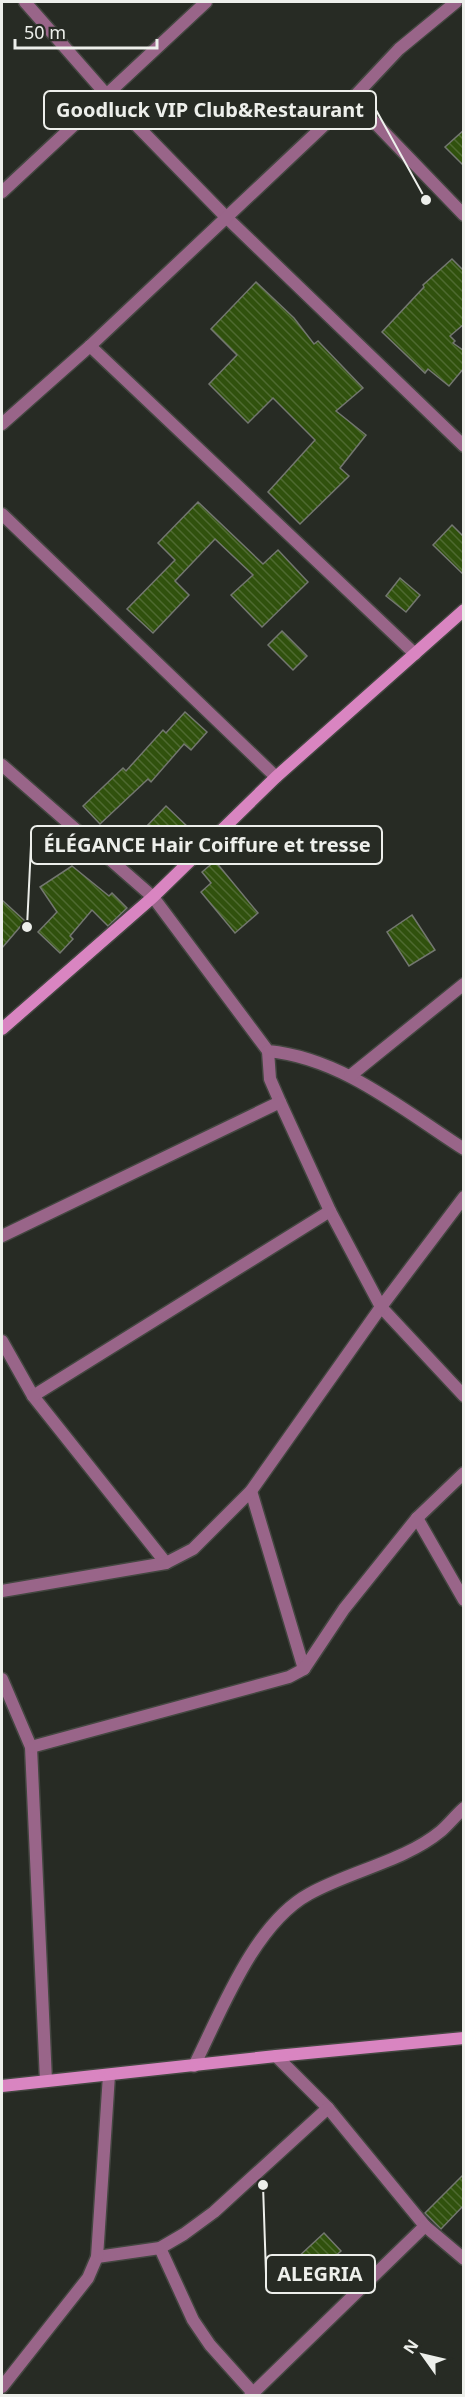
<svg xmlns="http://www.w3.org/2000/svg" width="465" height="2397" font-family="'Noto Sans',sans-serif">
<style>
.building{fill:url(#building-back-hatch);stroke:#737770;stroke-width:1.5}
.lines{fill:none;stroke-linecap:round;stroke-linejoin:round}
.minor-casing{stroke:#434640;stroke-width:15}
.secondary-casing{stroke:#434640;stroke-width:15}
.minor{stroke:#996589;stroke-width:12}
.secondary{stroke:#d985c1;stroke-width:12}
.leader{fill:none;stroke:#edefeb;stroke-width:2}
.callout-dot{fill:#edefeb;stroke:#272b24;stroke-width:2}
.callout{fill:#272b24;stroke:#edefeb;stroke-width:2}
.callout-label{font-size:20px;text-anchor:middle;font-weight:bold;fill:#edefeb}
</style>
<defs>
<pattern id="building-back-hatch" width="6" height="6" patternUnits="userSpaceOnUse" patternTransform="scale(1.5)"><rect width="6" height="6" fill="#30510d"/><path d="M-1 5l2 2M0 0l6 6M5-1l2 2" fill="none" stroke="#4e6a30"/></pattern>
</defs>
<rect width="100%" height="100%" fill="#272b24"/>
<g class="building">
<polygon points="464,130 464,166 445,147"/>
<polygon points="452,259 464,271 464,324 450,336 455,341 453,343 464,351 464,368 449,386 428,369 425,373 382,332 424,287 423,285"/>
<polygon points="256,282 294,318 314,344 318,341 363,388 336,411 366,435 340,468 349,476 300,524 268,492 315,440 273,398 248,423 209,384 237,355 211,329"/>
<polygon points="198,502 263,564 278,550 308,582 262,627 231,595 253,575 215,539 175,581 189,595 153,633 127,609 175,560 158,543"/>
<polygon points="452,525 464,537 464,575 433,545"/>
<polygon points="400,578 420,595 406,612 386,596"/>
<polygon points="282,631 307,656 293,670 268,645"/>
<polygon points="185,712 207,732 191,750 184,744 151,782 148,779 100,824 83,806 123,768 126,771 163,730 166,733"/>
<polygon points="166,806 191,830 170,851 146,827"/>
<polygon points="215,861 258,913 235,933 201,892 211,883 202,872"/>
<polygon points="72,866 109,896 112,893 127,908 108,926 92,910 70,936 73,939 60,953 38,932 57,912 40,887"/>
<polygon points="2,900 25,921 2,948"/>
<polygon points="412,915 435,950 409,966 387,932"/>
<polygon points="464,2174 464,2205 441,2229 425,2213"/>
<polygon points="324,2233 341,2251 312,2277 296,2259"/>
</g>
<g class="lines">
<defs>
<g id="minor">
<polyline points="25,2 105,93 226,217 464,446"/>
<polyline points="352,99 464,215"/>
<polyline points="2,192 206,2"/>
<polyline points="90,346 415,654"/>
<polyline points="2,424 90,346 352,99 399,49 456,2"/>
<polyline points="2,514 276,777"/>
<path d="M2 765 153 897 268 1051C342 1058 403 1110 464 1149"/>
<polyline points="268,1051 270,1079 280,1102 330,1211 381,1307 464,1396"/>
<polyline points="350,1076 464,984"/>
<polyline points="2,1236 280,1102"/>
<polyline points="2,1341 33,1396 166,1563"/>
<polyline points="33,1396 330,1211"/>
<polyline points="251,1491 304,1669"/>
<polyline points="417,1518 464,1600"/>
<polyline points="2,1591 166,1563 193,1549 251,1491 381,1307 464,1197"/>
<polyline points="2,1679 31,1747 46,2081"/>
<polyline points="31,1747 289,1677 304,1669 344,1609 417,1518 464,1473"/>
<polyline points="276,2056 328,2108 425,2226 464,2259"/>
<path d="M194 2066C221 2012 254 1924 309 1894 350 1871 405 1861 441 1831 449 1824 456 1815 464 1808"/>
<polyline points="160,2248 193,2320 210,2345 253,2393"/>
<polyline points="97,2257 160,2248 184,2234 214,2212 328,2108"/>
<polyline points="2,2387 88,2278 97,2257 109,2075"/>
<polyline points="250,2396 425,2226"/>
</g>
<g id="secondary">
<polyline points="2,1029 153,897 276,777 464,610"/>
<polyline points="2,2086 276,2056 464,2038"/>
</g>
</defs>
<use href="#minor" class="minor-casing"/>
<use href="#secondary" class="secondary-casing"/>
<use href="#minor" class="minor"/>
<use href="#secondary" class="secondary"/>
</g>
<path class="leader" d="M426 200L376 110M27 927L31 845M263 2185L266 2274"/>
<g class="callout-dot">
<circle cx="426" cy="200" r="6"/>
<circle cx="27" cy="927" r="6"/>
<circle cx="263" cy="2185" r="6"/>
</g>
<g class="callout">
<rect x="44" y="91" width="332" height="38" rx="6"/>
<rect x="31" y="826" width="351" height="38" rx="6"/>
<rect x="266" y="2255" width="109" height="38" rx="6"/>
</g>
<g class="callout-label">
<text x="210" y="117">Goodluck VIP Club&amp;Restaurant</text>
<text x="207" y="852">ÉLÉGANCE Hair Coiffure et tresse</text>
<text x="320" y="2281">ALEGRIA</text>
</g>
<rect width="465" height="2397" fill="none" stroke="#edefeb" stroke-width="6"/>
<g transform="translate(423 2355) rotate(304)" stroke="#272b24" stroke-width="4.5" paint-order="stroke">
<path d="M0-4.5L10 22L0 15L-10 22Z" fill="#edefeb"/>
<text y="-9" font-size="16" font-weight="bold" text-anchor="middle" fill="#edefeb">N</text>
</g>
<path d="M15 39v9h142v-9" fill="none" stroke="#edefeb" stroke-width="3"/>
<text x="24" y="39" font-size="18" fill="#edefeb" stroke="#272b24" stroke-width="4.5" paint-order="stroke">50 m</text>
</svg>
